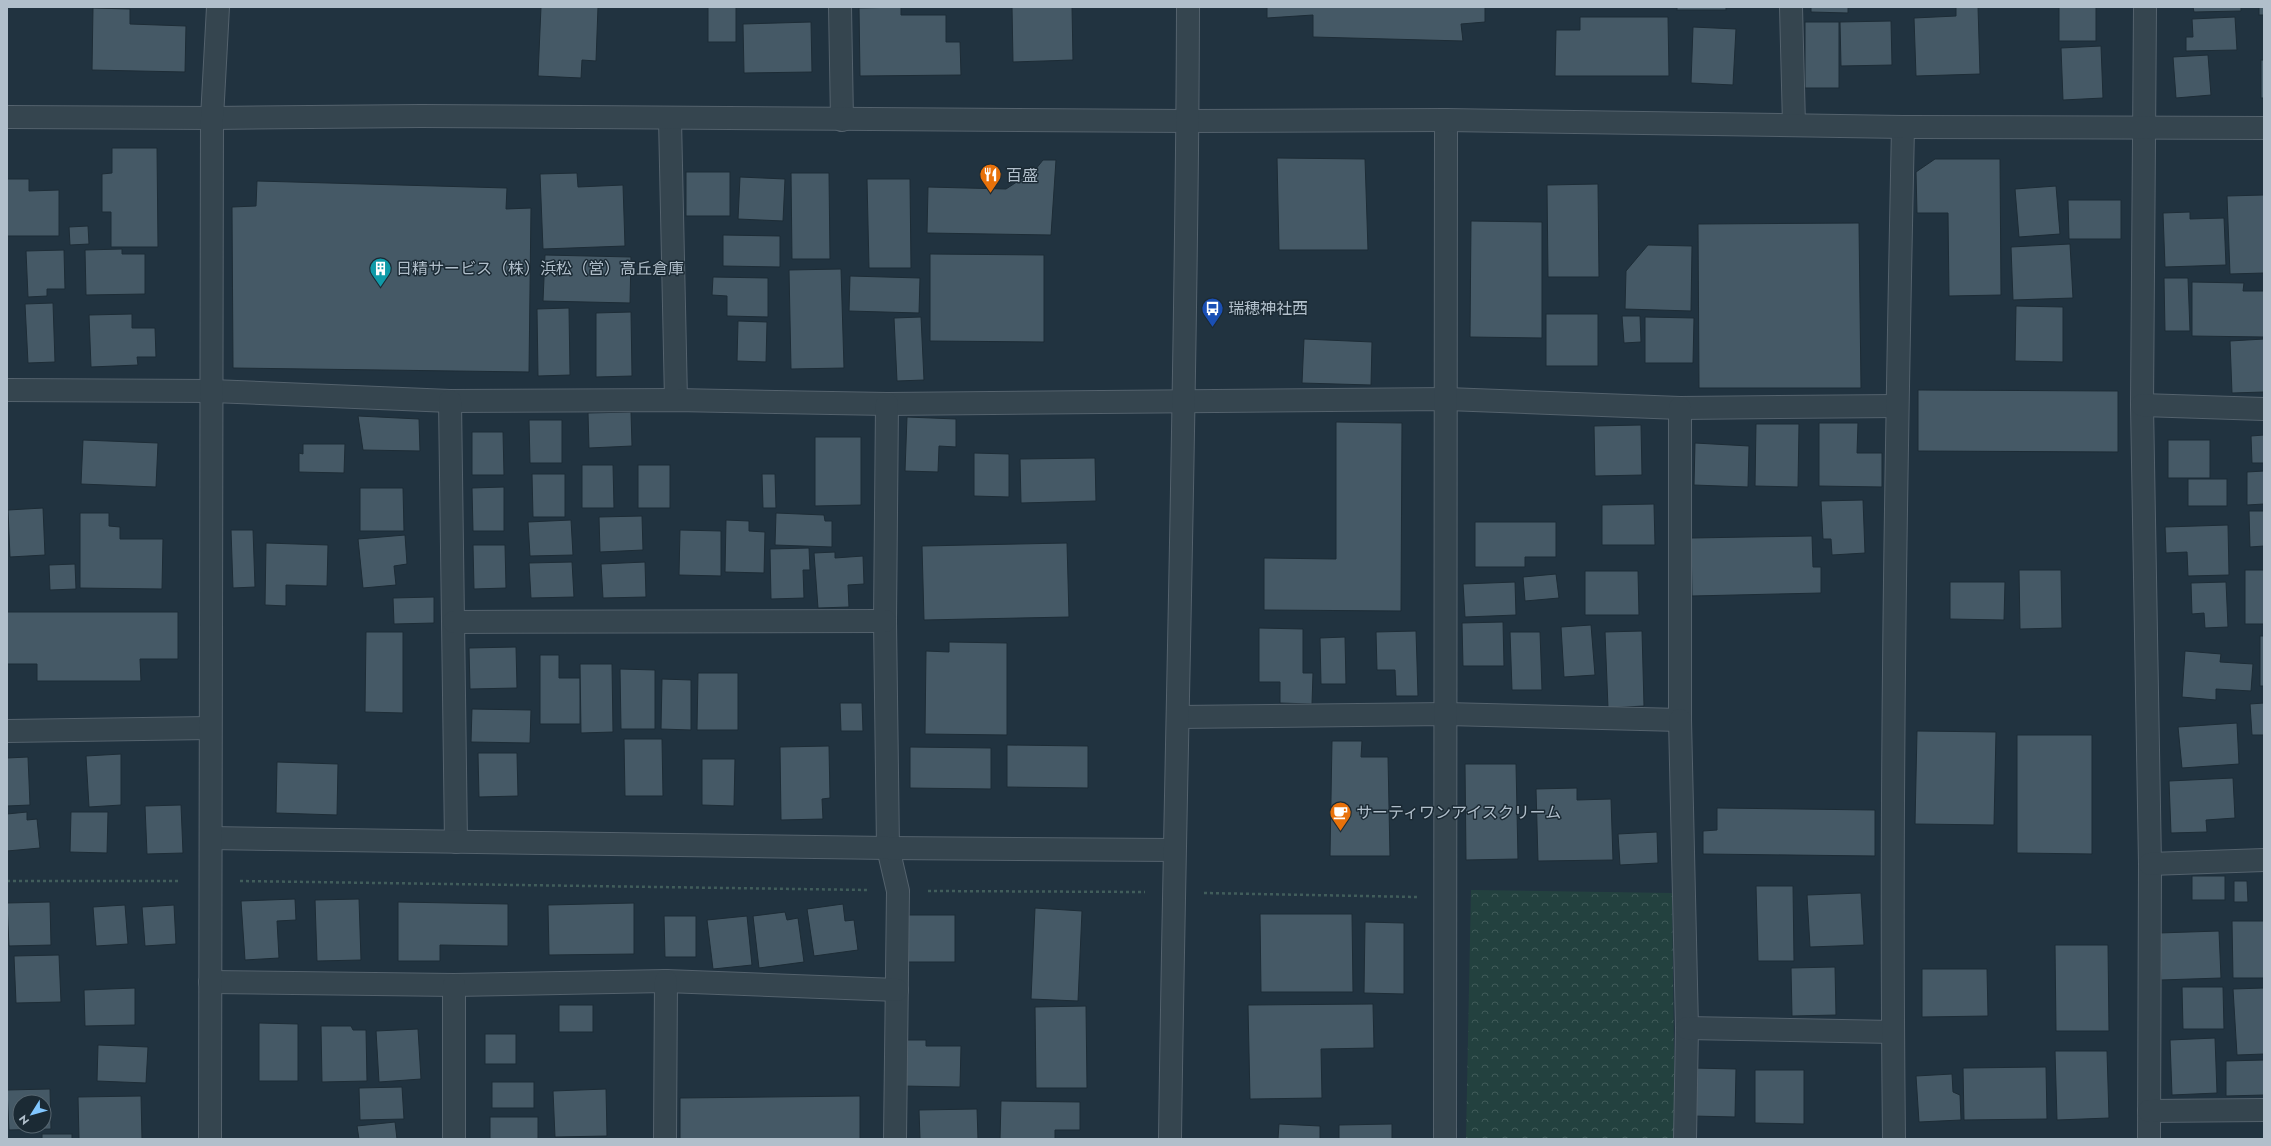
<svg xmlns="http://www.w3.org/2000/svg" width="2271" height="1146" font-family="Jost,'Noto Sans JP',sans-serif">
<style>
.forest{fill:url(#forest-crowns)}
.building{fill:#455966;stroke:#1d2c36;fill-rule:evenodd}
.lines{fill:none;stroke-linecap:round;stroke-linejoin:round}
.minor-casing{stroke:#54626d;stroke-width:24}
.tertiary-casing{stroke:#54626d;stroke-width:24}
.path{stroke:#415d5b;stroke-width:2.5;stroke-dasharray:3 3;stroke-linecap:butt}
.minor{stroke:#35454f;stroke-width:22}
.tertiary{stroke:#35454f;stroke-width:22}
.labels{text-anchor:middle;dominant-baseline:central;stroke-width:3;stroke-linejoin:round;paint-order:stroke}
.poi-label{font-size:16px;fill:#b1bfcb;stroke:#1b2a34;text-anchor:start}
</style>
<defs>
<pattern id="forest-crowns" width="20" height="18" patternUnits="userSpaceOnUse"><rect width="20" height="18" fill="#23413f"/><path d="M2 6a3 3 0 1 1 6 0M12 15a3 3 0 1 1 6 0" fill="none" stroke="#415b59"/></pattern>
</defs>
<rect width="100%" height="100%" fill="#213340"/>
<polygon class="forest" points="1471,890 1672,893 1675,1139 1466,1139"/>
<g class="building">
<polygon points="541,7 598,7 596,61 582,60 581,78 538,76"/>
<rect x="708" y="7" width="28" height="35"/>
<polygon points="901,7 901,15 946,15 946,42 960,42 961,75 860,76 859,8"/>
<polygon points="1012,7 1072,7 1073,60 1013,62"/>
<polygon points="1267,7 1485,7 1485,22 1461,24 1463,41 1313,37 1313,15 1267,18"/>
<rect x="1677" y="7" width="49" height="3"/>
<polygon points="1811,7 1848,7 1848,13 1811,12"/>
<polygon points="1956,7 1978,7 1980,74 1916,76 1914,18 1956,16"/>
<rect x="2059" y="7" width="37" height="34"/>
<polygon points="2193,7 2241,7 2241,11 2194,12"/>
<rect x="2259" y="7" width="5" height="8"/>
<polygon points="93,8 130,9 130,24 186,26 185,72 92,70"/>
<polygon points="1580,17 1668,17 1669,76 1555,76 1556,30 1580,30"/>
<polygon points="2235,17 2237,50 2186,51 2186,37 2193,37 2192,19"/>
<polygon points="1891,21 1892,65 1841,66 1840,22"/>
<polygon points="811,22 812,72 744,73 743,24"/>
<rect x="1805" y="22" width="34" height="66"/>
<polygon points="1693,27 1736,29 1733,85 1691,83"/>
<polygon points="2101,46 2103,98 2063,100 2061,48"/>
<polygon points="2208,55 2211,95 2176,98 2173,57"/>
<rect x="2261" y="60" width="3" height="38"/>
<polygon points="112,148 157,148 158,247 111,247 111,212 102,212 102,174 112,173"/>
<polygon points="1277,158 1365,159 1368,250 1279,250"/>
<polygon points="1935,159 2000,159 2001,295 1949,296 1948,213 1917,213 1916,172"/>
<polygon points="1043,160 1056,160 1051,235 927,233 928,187 1006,189 1035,170"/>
<rect x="686" y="172" width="44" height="44"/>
<polygon points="577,173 578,187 623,185 625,246 543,249 540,174"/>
<polygon points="791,173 829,173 830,259 792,259"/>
<polygon points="740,177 785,179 783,221 738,219"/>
<polygon points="7,179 29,179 29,191 59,190 59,236 7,236"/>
<polygon points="867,179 910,179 911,268 869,268"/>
<polygon points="257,181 507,188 506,209 531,208 529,372 233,368 232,207 256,206"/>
<polygon points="1598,184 1599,277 1548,277 1547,185"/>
<polygon points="2056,186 2060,234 2019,237 2015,189"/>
<polygon points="2264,195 2264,273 2230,274 2227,196"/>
<polygon points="2068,200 2121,200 2121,239 2069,239"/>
<polygon points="2190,212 2190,219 2224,218 2226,265 2165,267 2163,213"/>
<polygon points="1471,221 1542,222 1542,338 1470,337"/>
<polygon points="1859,223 1861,388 1699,388 1698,224"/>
<polygon points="88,226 89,244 70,245 69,227"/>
<polygon points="723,235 780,236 780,267 723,266"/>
<polygon points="2070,244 2073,298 2013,300 2011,247"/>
<polygon points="1648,245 1692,246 1691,311 1625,309 1626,271"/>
<polygon points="122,249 122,254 145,254 145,294 86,295 85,250"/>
<polygon points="64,250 65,289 47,289 47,296 28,297 26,251"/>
<polygon points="930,254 1044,255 1044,342 930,341"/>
<polygon points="545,255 631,257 630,303 543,301"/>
<polygon points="841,269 844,368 791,369 789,270"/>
<polygon points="850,276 920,278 919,313 849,311"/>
<polygon points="713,277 768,278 768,317 727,316 727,296 712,295"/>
<polygon points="2164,278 2188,278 2190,331 2165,331"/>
<polygon points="2192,282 2244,283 2243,291 2264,291 2264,337 2192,336"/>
<polygon points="53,303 55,362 28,363 25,304"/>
<polygon points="2016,306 2063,307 2063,362 2015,361"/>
<polygon points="569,308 570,375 538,376 537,309"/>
<polygon points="631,312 632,376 596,377 596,313"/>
<polygon points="132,314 132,328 155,328 156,357 137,357 138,365 91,367 89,315"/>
<rect x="1546" y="314" width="52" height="52"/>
<polygon points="1622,316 1640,316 1641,342 1624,343"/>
<polygon points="921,317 924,380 897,381 894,318"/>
<polygon points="1645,317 1694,318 1693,363 1645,363"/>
<polygon points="738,321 767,322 766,362 737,361"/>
<polygon points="1304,339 1372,342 1371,385 1302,383"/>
<polygon points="2264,339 2264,392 2232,393 2230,341"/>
<polygon points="1918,390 2118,391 2118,452 1918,451"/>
<polygon points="631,412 632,446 589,448 588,413"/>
<polygon points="358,416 419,419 420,451 363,450"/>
<polygon points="907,417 956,419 956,447 939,446 938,472 905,471"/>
<polygon points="529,420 562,420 562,463 530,463"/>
<polygon points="1336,422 1402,423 1401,611 1264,610 1264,558 1336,559"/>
<polygon points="1819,423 1858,423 1857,453 1882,453 1882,487 1819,486"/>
<polygon points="1756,424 1799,424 1798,487 1755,486"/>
<polygon points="1641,425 1642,475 1595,476 1594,426"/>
<polygon points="472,432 503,432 504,475 472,475"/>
<polygon points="2264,435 2264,463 2252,463 2251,436"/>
<polygon points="815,437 861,437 861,505 815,506"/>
<polygon points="83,440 158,443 156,487 81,484"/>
<rect x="2168" y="440" width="42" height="38"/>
<polygon points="1695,443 1749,446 1748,487 1694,485"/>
<polygon points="303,444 345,444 344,473 299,472 299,453 303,454"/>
<polygon points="974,453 1009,454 1009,497 974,496"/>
<polygon points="1095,458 1096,501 1021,503 1020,459"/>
<polygon points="582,465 613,465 614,508 582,508"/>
<rect x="638" y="465" width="32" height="43"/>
<polygon points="2264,471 2264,504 2247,505 2247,472"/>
<polygon points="532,474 565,474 565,517 533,517"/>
<polygon points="762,474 775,474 776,508 763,508"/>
<rect x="2188" y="479" width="39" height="27"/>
<polygon points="504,487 504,531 473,531 472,488"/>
<polygon points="360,488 403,488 404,531 360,531"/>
<polygon points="1863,500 1865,553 1832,555 1831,539 1823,539 1821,501"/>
<polygon points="1654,504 1655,545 1602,545 1602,505"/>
<polygon points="43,508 45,555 10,557 8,510"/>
<polygon points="2249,511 2264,511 2264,546 2250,547"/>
<polygon points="80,513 109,513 109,526 120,527 120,539 163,539 162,589 80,588"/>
<polygon points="776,513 824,515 825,521 832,521 832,547 775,545"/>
<polygon points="642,516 643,550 600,552 599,517"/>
<polygon points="571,520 573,555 530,556 528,522"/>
<polygon points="726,520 749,521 749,531 765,532 764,573 725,572"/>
<polygon points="1475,522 1556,522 1556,557 1525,557 1525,567 1475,567"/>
<polygon points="2228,525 2229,575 2188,576 2187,552 2166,553 2165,527"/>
<polygon points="231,530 253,530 255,587 233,588"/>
<polygon points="680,530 721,531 721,576 679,575"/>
<polygon points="405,535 407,564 394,566 396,585 363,588 358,539"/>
<polygon points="1812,536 1813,567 1821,567 1821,593 1692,596 1691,538"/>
<polygon points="266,543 328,545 327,586 286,585 286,606 265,605"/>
<polygon points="1067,543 1069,617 924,620 922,546"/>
<polygon points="473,545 505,545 506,588 474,589"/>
<polygon points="809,548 810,570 803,570 804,598 771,599 770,549"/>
<polygon points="835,552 835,558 863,556 864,584 848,585 849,607 818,608 814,553"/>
<polygon points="572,562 574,597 531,598 529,563"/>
<polygon points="645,562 646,597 603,598 601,564"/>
<polygon points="75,564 76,589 50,590 49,565"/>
<polygon points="2019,570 2061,570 2062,628 2020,629"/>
<rect x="2245" y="570" width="19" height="54"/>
<polygon points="1585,571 1638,571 1639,615 1585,615"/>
<polygon points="1556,574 1559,598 1525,601 1523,577"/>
<polygon points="1515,582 1516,615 1465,617 1463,584"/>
<polygon points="1950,582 2005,582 2004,620 1950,619"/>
<polygon points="2226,582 2228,627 2205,628 2204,613 2192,614 2191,583"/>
<polygon points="434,597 434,623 394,624 393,598"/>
<polygon points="7,612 178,612 178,659 140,659 141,681 37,681 37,664 7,664"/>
<polygon points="1503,622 1504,666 1463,666 1462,623"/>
<polygon points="1591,625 1595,675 1564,677 1561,627"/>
<polygon points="1259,628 1303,629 1303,673 1313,673 1312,704 1280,703 1280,682 1259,682"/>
<polygon points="1416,631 1418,696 1396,696 1395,670 1377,670 1376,632"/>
<polygon points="1642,631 1644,706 1608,708 1605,632"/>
<polygon points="366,632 403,632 403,713 365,712"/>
<polygon points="1510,632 1540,632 1542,690 1512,690"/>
<rect x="2260" y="636" width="4" height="50"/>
<polygon points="1345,637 1346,684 1321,684 1320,638"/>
<polygon points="949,642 1007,643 1007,735 925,734 926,651 949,652"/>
<polygon points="516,647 517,688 470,689 469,648"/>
<polygon points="2185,651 2221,654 2220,662 2253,664 2251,691 2216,689 2216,700 2182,697"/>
<polygon points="540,655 559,655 559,678 580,678 580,724 540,724"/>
<polygon points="580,664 612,664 613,732 581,733"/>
<polygon points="620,669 655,670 655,729 621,729"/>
<polygon points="698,673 738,673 738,730 697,730"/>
<polygon points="662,679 691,680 691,730 661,729"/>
<polygon points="840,703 862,703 863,731 841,731"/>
<polygon points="2264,703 2264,735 2252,735 2250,704"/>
<polygon points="472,709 531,710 530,743 471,742"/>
<polygon points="2237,723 2239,764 2182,768 2178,727"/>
<polygon points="1917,731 1996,732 1994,825 1915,824"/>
<polygon points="2017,735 2092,735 2092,854 2017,853"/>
<polygon points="624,739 662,739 663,796 625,796"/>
<polygon points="1332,741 1362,741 1361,757 1388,757 1390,856 1330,856"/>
<polygon points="1007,745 1088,746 1088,788 1007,787"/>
<polygon points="829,746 830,798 822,799 823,819 781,820 780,747"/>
<polygon points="910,747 991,748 991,789 910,788"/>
<polygon points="478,753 517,753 518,796 479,797"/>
<polygon points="121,754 121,805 89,807 86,756"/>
<polygon points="28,757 30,805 7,806 7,758"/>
<polygon points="702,759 735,759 734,806 702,805"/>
<polygon points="277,762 338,764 337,815 276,813"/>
<polygon points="1465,764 1516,764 1518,859 1466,860"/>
<polygon points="2233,778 2235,818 2206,820 2207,832 2171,833 2169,781"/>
<polygon points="1577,788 1577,800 1611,799 1613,860 1538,861 1536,789"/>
<polygon points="181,805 183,853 147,854 145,806"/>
<polygon points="1717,808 1875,810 1875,856 1703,854 1703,831 1717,830"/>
<polygon points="27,812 27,820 37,819 40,848 7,851 7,814"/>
<polygon points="71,812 108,812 107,853 70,852"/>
<polygon points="1657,832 1658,863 1620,865 1618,834"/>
<rect x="2192" y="876" width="33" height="24"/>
<polygon points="2234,881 2247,881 2248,902 2234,902"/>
<polygon points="1756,886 1793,886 1794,961 1758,961"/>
<polygon points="1861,893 1864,945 1810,947 1807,895"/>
<polygon points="295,899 296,920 277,921 279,958 245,960 241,901"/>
<polygon points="359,899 361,960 317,961 315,900"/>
<polygon points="50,902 51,945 9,946 7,903"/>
<polygon points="398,902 508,904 508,946 440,945 440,961 398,961"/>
<polygon points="634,903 634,954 549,955 548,905"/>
<polygon points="843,904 845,921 854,920 858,950 814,956 807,909"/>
<polygon points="125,905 128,944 96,946 93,907"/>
<polygon points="174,905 176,944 145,946 142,907"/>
<polygon points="1035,908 1082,911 1078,1001 1031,999"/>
<polygon points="785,912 787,920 798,918 804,962 759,968 753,916"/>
<polygon points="1260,914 1352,914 1353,992 1261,992"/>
<rect x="906" y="915" width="49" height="47"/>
<polygon points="664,916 696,916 696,957 665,957"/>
<polygon points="747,916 752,965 713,969 707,920"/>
<polygon points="2232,921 2264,921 2264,978 2233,978"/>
<polygon points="1365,922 1404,923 1404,994 1364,993"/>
<polygon points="2219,931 2221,978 2161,980 2159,933"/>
<polygon points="2055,945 2108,945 2109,1031 2056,1031"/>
<polygon points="59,955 61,1002 16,1003 14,956"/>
<polygon points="1835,967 1836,1015 1792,1016 1791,968"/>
<polygon points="1922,969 1987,969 1988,1016 1922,1017"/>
<polygon points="2182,987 2223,987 2224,1029 2183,1029"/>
<polygon points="135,988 135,1025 85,1026 84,990"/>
<polygon points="2264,988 2264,1054 2237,1055 2233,989"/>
<polygon points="1373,1004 1374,1048 1321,1049 1322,1098 1250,1099 1248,1005"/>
<rect x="559" y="1005" width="34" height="27"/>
<polygon points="1086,1006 1087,1088 1036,1088 1035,1007"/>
<polygon points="259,1023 298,1024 298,1081 259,1081"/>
<polygon points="321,1026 351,1026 353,1030 366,1030 367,1081 322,1082"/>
<polygon points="418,1029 421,1079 379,1082 376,1031"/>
<rect x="485" y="1034" width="31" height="30"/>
<polygon points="2215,1038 2217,1093 2172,1095 2170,1040"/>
<polygon points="902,1040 926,1040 926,1046 961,1046 960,1087 902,1086"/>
<polygon points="98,1045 148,1047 146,1083 97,1081"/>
<polygon points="2055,1051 2107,1051 2109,1118 2057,1120"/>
<polygon points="2264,1060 2264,1095 2226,1096 2226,1061"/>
<polygon points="2046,1067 2047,1119 1964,1120 1963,1068"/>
<polygon points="1694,1068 1736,1069 1735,1117 1693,1116"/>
<polygon points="1755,1070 1804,1070 1804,1124 1755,1123"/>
<polygon points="1952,1074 1953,1092 1960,1095 1961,1120 1919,1122 1916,1076"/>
<rect x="492" y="1082" width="42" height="26"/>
<polygon points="402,1087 404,1119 360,1120 359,1088"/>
<path d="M50 1089 51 1129 9 1130 7 1090ZM20 1102H44V1126H20Z"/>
<polygon points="606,1089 607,1136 555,1137 553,1091"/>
<polygon points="141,1096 142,1139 79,1139 78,1097"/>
<polygon points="860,1096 860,1139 680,1139 680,1098"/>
<polygon points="1001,1101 1080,1102 1080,1130 1055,1130 1055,1139 1000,1139"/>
<polygon points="977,1109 978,1139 920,1139 919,1110"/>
<rect x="490" y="1117" width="48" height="22"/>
<polygon points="395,1122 397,1139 359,1139 357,1126"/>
<polygon points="1279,1124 1320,1126 1320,1139 1278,1139"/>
<polygon points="1392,1124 1392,1139 1339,1139 1339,1125"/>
<rect x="42" y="1134" width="30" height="5"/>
</g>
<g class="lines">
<defs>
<g id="minor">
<polyline points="840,7 842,120"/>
<polyline points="1791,7 1794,125"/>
<polyline points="2145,7 2142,405 2150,864 2149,1139"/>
<polyline points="670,119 676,400"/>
<polyline points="7,390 212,391 450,401 676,400 887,404 1447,399 1680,408 1897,406"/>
<polyline points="450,401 456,842"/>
<polyline points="887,404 885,621 888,848 898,891 895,1139"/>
<polyline points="2142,405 2264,409"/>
<polyline points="454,622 885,621"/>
<polyline points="1178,717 1447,714 1680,720 1680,408"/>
<polyline points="1680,720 1687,1028 1685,1139"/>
<polyline points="7,731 210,728"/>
<polyline points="211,838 888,848 1174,850"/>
<polyline points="2150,864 2264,860"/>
<polyline points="210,982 454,985 666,981 897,990"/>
<polyline points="1687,1028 1893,1032"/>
<polyline points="2149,1111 2264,1110"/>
<polyline points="454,1139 454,985"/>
<polyline points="665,1139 666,981"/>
<polyline points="1445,1139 1446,120"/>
<path d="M1894 1139C1890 802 1896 464 1903 127"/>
</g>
<g id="tertiary">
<polyline points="7,117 212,118 421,116 1187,121 1446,120 1903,127 2264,128"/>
<polyline points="210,1139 212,118 218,7"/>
<path d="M1170 1139C1175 762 1187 384 1188 7"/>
</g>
</defs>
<use href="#minor" class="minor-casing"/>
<use href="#tertiary" class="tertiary-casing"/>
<g class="path">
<polyline points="7,881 181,881"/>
<polyline points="240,881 867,890"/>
<polyline points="928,891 1145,892"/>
<polyline points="1204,893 1417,897"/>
</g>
<use href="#minor" class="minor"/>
<use href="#tertiary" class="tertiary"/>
</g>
<defs>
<symbol id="restaurant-pin" viewBox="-11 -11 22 30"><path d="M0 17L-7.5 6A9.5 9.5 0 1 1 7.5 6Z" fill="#e8710a" stroke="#1b2a34"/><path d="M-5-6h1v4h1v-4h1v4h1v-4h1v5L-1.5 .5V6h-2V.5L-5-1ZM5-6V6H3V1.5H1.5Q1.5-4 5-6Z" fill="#fff"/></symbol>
<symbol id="building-pin" viewBox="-11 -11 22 30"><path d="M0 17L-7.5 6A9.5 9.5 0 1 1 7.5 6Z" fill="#0f9aa8" stroke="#1b2a34"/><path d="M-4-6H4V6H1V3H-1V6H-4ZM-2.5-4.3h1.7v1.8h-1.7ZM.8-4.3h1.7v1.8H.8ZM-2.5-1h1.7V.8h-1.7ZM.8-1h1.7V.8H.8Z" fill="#fff"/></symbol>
<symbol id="bus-pin" viewBox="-11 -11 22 30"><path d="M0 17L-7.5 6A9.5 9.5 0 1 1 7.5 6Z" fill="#1a4fb4" stroke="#1b2a34"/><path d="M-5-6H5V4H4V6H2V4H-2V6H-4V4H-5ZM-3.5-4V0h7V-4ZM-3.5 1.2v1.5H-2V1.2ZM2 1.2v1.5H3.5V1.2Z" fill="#fff"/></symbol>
<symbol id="cafe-pin" viewBox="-11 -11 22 30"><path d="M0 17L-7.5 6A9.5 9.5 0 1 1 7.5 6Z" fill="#e8710a" stroke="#1b2a34"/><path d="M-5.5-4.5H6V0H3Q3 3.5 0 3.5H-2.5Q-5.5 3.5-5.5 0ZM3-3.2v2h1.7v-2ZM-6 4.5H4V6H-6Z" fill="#fff"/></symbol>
</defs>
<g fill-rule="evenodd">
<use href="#restaurant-pin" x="978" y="162" width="25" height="34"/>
<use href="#building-pin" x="368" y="256" width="25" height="34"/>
<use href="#bus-pin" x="1200" y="296" width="25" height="34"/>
<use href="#cafe-pin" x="1328" y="800" width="25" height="34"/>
</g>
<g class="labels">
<g class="poi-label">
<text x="1006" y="175">百盛</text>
<text x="396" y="268">日精サービス（株）浜松（営）高丘倉庫</text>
<text x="1228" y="308">瑞穂神社西</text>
<text x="1356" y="812">サーティワンアイスクリーム</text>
</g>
</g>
<rect width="2271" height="1146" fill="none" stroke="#b1bfcb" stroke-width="16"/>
<g transform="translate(32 1114) rotate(233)"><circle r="19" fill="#1b2a34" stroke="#576670"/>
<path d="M0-3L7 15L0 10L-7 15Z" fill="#82c7ff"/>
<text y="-6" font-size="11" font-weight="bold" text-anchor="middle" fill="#b1bfcb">N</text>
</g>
</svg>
